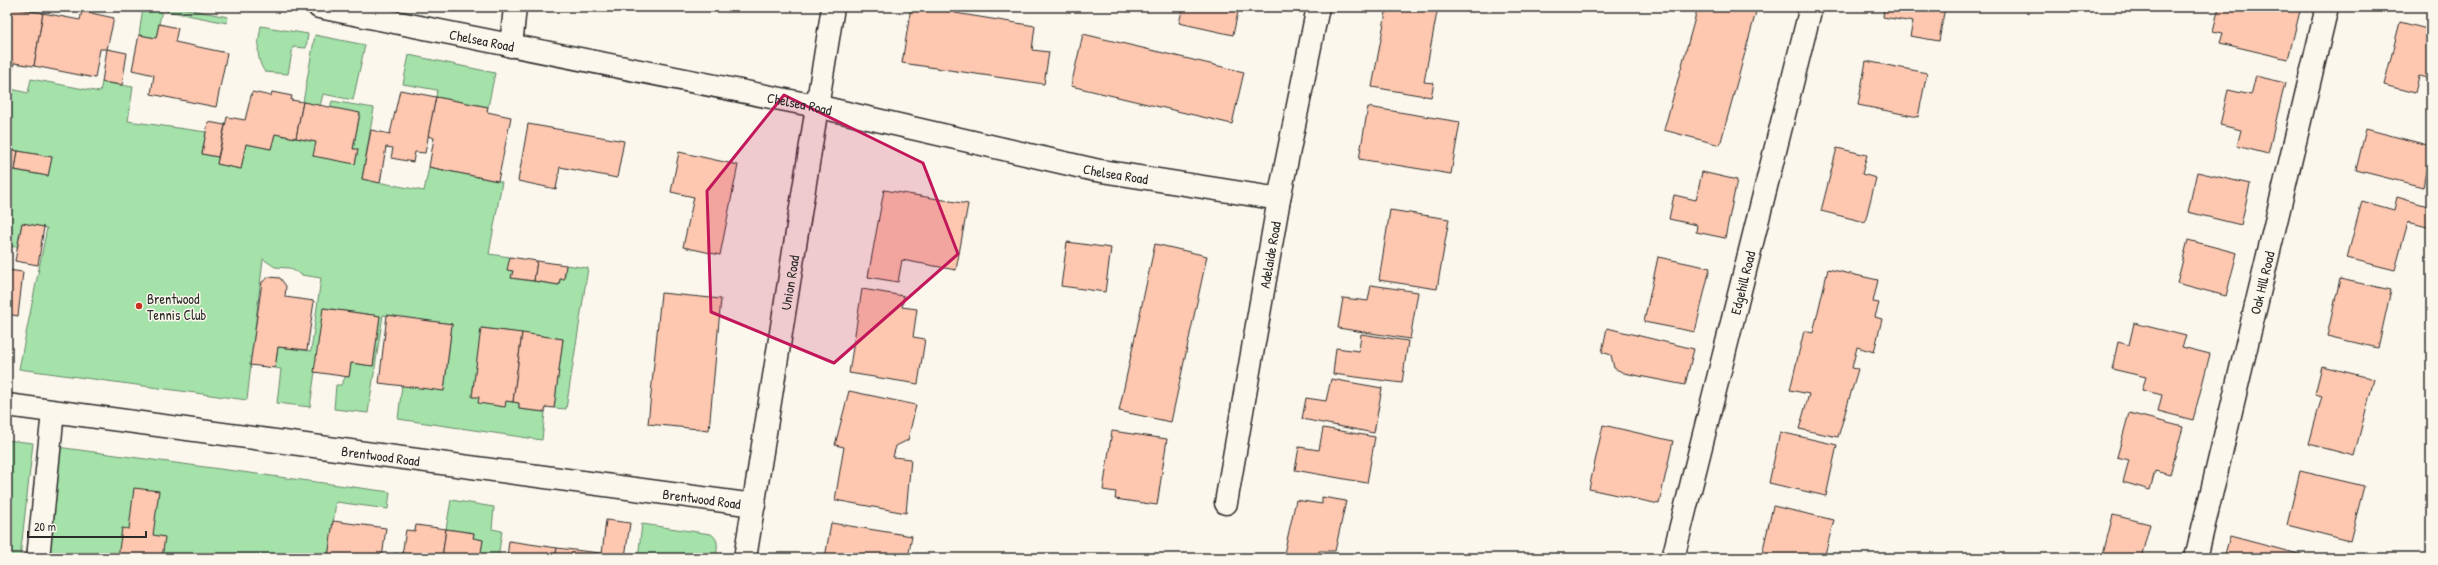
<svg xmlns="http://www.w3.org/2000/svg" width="2438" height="565" font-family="'Patrick Hand',sans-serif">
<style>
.green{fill:#a4e2a9;stroke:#68866a}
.building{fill:#fec8b0;stroke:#2b2b2b}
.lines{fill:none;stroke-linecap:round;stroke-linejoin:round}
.lane-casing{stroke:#2b2b2b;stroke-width:25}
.street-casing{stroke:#2b2b2b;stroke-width:25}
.lane{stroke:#fbf7ec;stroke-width:22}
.street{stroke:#fbf7ec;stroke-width:22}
.marked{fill:#c2185b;fill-opacity:0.2;stroke:#c2185b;stroke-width:3;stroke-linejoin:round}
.poi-dot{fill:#c8321e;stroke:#fbf7ec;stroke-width:1.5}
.labels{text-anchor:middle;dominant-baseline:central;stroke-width:3;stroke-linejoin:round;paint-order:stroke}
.street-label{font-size:14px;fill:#2b2b2b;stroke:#fbf7ec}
.poi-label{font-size:14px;fill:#2b2b2b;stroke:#fbf7ec;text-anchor:start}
</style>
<rect width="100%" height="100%" fill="#fbf7ec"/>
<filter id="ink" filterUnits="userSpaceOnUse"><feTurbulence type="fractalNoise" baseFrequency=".025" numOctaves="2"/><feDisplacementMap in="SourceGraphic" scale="8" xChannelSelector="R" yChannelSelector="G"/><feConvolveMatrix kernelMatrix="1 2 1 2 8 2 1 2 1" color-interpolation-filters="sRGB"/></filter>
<g filter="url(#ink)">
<g class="green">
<polygon points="143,7 176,7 228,17 227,23 162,10 156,38 139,35"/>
<path d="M261 26 308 34 306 48 293 47 288 74 265 72C255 58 258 43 261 26Z"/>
<polygon points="315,35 365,45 353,100 323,94 320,106 303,102"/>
<polygon points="409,55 495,73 488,107 436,97 437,90 403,84"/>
<polygon points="31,79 100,92 102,82 133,87 128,121 206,132 202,154 218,157 217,164 241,169 246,144 271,149 275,134 316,142 355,164 358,150 353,149 360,114 330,108 332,101 374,108 362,179 424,191 429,167 502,182 489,254 510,257 508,270 513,271 511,278 559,285 560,279 564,279 566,265 588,268 566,409 554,408 563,339 482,328 472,396 519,403 519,409 545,412 542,440 398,419 402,385 444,390 452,324 383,315 368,413 334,409 336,385 341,385 346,376 349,376 351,363 373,366 380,316 324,308 310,407 277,403 281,369 275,368 278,347 311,351 321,278 302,275 289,268 275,267 263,259 247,400 19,369 47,228 22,223 17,247 7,246 7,169 48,176 52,157 7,149 7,88 28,93"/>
<polygon points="7,440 33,443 20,558 7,558"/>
<polygon points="57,447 390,492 388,509 336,502 328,558 46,558"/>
<polygon points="451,500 494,507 492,529 502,531 498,558 480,558 483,540 473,538 474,533 446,529"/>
<path d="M642 524 711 534C720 540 717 548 716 558H638Z"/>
</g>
<g class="building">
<polygon points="7,7 43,13 34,66 14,63 10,84 7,83"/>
<polygon points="911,7 956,7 955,13 1035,26 1032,50 1049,52 1044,84 902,63"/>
<polygon points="1183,7 1239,7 1233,35 1179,23"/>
<polygon points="1387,7 1438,7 1424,82 1434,83 1431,97 1372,87"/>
<polygon points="1698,7 1757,8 1720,145 1664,130"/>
<polygon points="1884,7 1945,7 1939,41 1910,36 1913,22 1883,17"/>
<polygon points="2219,7 2301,7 2288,59 2220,43 2223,33 2213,31"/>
<polygon points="82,11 114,18 107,49 100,49 95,78 34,66 43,13 80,20"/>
<polygon points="2400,22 2431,30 2431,79 2419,76 2415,93 2384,85"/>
<polygon points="159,24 178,28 175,42 227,53 216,107 151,94 154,75 132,70 139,35 156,38"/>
<polygon points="1083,34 1244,72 1232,124 1071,86"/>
<polygon points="107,49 127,53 122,85 102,82"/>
<polygon points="1866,61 1927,73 1918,117 1858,105"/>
<polygon points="2256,76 2285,83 2268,154 2237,146 2241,130 2220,125 2228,90 2251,95"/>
<polygon points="400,90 436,97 425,153 415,152 413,162 391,158 393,148 386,147 380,183 362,179 371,130 390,134"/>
<polygon points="252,92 271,96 272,92 292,96 291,100 303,102 296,138 275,134 271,149 246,144 241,169 217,164 227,117 245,120"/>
<polygon points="436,97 488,107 487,112 511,117 498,181 429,167 434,138 428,136"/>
<polygon points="303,102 360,113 353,149 358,149 355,164 313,156 316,142 296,138"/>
<polygon points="1368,107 1460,122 1451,174 1359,159"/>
<polygon points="208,122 225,125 218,157 202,154"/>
<polygon points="528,124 624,141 617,178 560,167 556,189 518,181"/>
<polygon points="2366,129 2431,146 2423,187 2356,170"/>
<polygon points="1837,148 1867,155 1862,174 1876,178 1865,222 1821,211"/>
<polygon points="7,149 18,151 15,170 7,169"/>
<polygon points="18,151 52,157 48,176 15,170"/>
<polygon points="679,152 738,165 720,255 683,247 694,197 671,192"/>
<polygon points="1702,172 1737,180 1725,238 1696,232 1697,225 1669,219 1674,195 1696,200"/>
<polygon points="2197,172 2250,184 2241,225 2188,212"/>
<polygon points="884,190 968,204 956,270 902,260 898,282 868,277"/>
<polygon points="2397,197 2431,207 2431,228 2408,222 2395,270 2347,258 2362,201 2394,210"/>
<polygon points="1390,210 1449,219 1437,289 1379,280"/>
<polygon points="22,223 44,227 38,265 15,261"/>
<polygon points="2188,240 2237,253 2226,296 2177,283"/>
<polygon points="1067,242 1111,248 1105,292 1061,286"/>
<polygon points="1155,244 1207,256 1171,422 1119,411"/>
<polygon points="510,257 537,261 534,281 511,278 513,271 507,270"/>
<polygon points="1658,257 1710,268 1695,332 1644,322"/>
<polygon points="537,261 566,265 564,279 560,279 559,285 534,281"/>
<polygon points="1828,269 1878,280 1873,302 1879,303 1875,317 1882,319 1874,352 1857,347 1852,368 1858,369 1838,437 1799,429 1809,394 1790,390 1804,331 1813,333"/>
<polygon points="7,270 23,272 18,316 7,314"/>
<polygon points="269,277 280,278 286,286 285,297 314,301 307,350 278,347 275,368 250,365 262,282"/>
<polygon points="2340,279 2391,290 2378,348 2327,336"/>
<polygon points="1371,285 1418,292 1410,339 1338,328 1343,298 1368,301"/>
<polygon points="862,289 904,296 902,307 917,309 913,337 925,339 918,384 849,373"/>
<polygon points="661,293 721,299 709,430 648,424"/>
<polygon points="323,308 380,316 373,366 351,363 349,377 314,372"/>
<polygon points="387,315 452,324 444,391 379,383"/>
<polygon points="2134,323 2186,336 2182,347 2210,354 2193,420 2158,411 2162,395 2142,390 2146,377 2112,369 2118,342 2129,345"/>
<polygon points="481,328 522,333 513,402 506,401 505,407 478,403 479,397 472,397"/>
<polygon points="1607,328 1694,349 1685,385 1624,373 1614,368 1611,355 1602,352"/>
<polygon points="522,333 563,339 554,408 546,407 545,412 519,409 519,403 513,402"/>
<polygon points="1361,334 1408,341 1402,383 1333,374 1336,348 1359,351"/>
<polygon points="2322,366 2374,379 2354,456 2309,444 2322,396 2315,394"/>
<polygon points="1331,379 1382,388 1374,433 1302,419 1306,398 1326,401"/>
<polygon points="849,391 916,405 908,440 896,446 893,457 911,459 906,513 835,500 844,447 835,445"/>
<polygon points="2129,413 2183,427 2170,475 2155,471 2150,490 2123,482 2129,460 2117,457"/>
<polygon points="1603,425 1673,441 1659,504 1589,489"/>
<polygon points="1323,428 1375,437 1367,483 1295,470 1299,447 1319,450"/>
<polygon points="1112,431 1167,439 1157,505 1115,499 1116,492 1103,490"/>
<polygon points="1780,432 1837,445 1826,496 1769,483"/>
<polygon points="2300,471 2364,486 2350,541 2287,525"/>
<polygon points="134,488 159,491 153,535 165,537 162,558 118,558 122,528 129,529"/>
<polygon points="1322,497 1346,501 1335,551 1319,551 1318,558 1283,558 1296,500 1322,504"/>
<polygon points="1773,506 1834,520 1824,558 1761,558"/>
<polygon points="2113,515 2150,524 2141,558 2102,558"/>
<polygon points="606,520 630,523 625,557 602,554"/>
<polygon points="333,521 386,528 382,558 328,558"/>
<polygon points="831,523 912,536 908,558 825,558"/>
<polygon points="416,525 446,529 442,558 393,558 394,553 402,555 406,530 415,531"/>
<polygon points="446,529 474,533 473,538 483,540 480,558 442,558"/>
<polygon points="2230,536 2313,558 2224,558"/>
<polygon points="509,541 557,548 555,558 507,558"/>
<polygon points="557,548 600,553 599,558 555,558"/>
<polygon points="600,553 602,554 634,558 599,558"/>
</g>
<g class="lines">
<defs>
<polyline id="lane" points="511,46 515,7"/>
<g id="street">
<path id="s1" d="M319 7 816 106 1095 170 1279 199"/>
<path id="s2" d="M7 405 754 505"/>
<path id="s3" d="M1226 503 1279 199 1318 7"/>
<polyline points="38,558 53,412"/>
<path id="s4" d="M745 558 833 7"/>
<path id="s5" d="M1673 558 1811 7"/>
<path id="s6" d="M2196 558 2327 7"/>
</g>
</defs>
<use href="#lane" class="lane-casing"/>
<use href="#street" class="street-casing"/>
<use href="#lane" class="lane"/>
<use href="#street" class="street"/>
</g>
</g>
<path class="marked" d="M784 95 923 163 958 254 834 363 711 312 707 191Z"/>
<circle class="poi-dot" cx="139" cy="306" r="4"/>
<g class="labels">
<g class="street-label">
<text stroke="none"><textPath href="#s1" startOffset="166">Chelsea Road</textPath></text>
<text stroke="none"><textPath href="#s1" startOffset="490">Chelsea Road</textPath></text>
<text stroke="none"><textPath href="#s1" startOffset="814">Chelsea Road</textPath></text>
<text stroke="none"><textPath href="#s3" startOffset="252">Adelaide Road</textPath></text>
<text stroke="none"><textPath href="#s4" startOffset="279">Union Road</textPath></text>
<text stroke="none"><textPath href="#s6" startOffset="283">Oak Hill Road</textPath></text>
<text stroke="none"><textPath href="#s5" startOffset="284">Edgehill Road</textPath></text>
<text stroke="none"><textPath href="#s2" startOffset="377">Brentwood Road</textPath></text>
<text stroke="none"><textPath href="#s2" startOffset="701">Brentwood Road</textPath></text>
</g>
<g class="poi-label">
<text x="147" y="298">Brentwood<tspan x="147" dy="16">Tennis Club</tspan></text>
</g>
</g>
<rect width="2438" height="565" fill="none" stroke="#fbf7ec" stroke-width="24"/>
<rect x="12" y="12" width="2414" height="541" fill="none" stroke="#2b2b2b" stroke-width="1.5" filter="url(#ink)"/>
<path d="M28 531v6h118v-6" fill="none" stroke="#2b2b2b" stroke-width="2"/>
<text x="34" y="531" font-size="12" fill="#2b2b2b" stroke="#fbf7ec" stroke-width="3" paint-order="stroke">20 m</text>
</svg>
